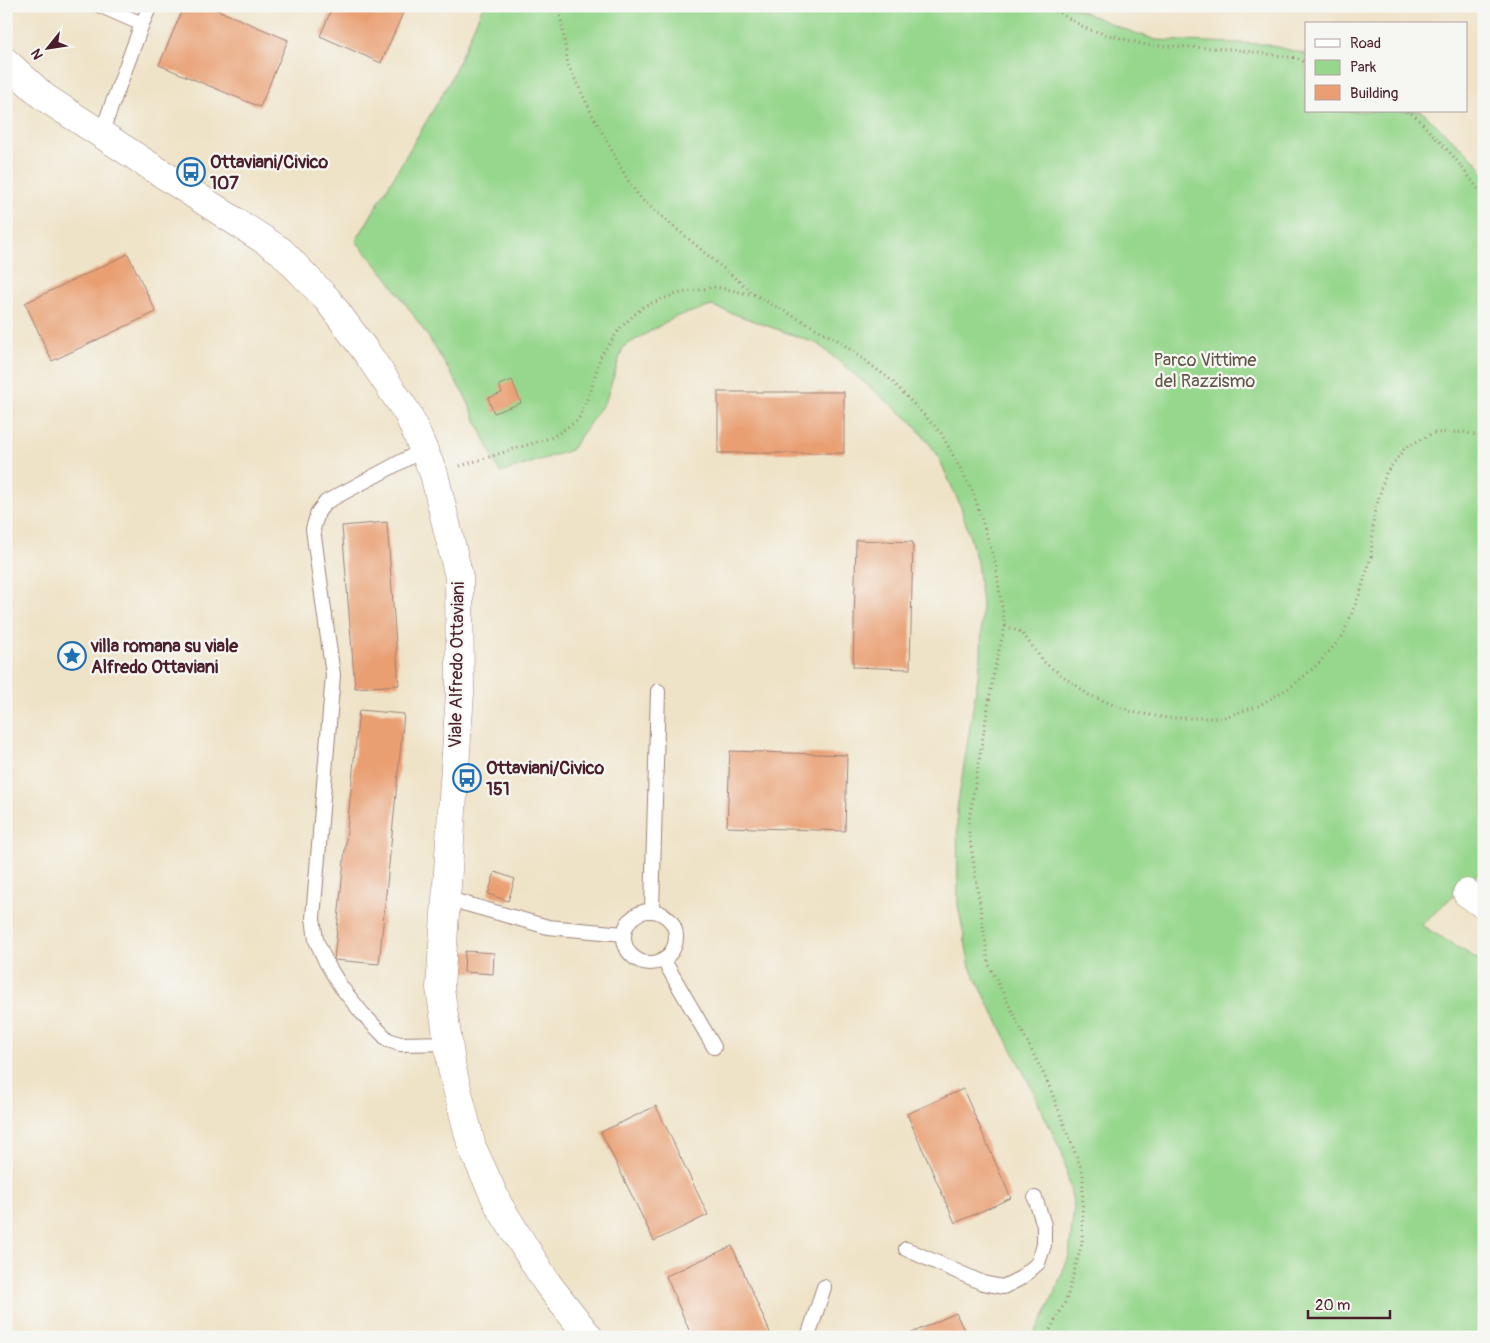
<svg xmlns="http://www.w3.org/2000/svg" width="1490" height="1343" font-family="Pangolin,sans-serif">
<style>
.green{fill:#97d78d;stroke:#707b5c}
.building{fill:#e99f72}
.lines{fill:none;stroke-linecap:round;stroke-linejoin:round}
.service-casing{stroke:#9c8179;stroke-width:16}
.minor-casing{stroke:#9c8179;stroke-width:29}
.path{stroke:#9c8179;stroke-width:3;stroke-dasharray:1 4;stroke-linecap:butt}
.service{stroke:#fff;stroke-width:14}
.minor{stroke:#fff;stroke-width:28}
.labels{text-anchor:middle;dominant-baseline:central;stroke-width:4.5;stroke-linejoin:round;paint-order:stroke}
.poi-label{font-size:18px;font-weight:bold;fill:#4a1f2b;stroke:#f6f6f2;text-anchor:start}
.park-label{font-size:18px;fill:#615648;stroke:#f6f6f2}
.street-label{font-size:18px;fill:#4a1f2b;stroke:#f6f6f2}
</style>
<rect width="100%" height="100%" fill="#f6f6f2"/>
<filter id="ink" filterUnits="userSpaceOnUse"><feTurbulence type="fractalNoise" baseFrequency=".02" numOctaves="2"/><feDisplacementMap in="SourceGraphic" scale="10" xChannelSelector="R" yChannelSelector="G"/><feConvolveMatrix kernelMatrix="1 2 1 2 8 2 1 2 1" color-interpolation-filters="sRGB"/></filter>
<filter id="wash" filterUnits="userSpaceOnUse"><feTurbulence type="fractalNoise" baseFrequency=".0096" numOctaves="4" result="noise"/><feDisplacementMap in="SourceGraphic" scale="20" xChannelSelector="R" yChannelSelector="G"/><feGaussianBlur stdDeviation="1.12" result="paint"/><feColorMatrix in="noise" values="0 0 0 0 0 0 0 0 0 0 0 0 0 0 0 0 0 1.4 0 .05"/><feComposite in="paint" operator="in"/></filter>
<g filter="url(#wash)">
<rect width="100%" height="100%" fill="#efe3c7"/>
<polygon class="green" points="483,6 1070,6 1121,28 1156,40 1265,44 1306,54 1306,111 1421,111 1476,161 1484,173 1484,868 1421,925 1484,963 1484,1337 1032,1337 1046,1313 1069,1256 1074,1206 1062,1153 1028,1081 970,967 958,905 957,809 981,657 982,605 977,562 961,507 937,454 913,423 818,344 712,306 675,317 623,347 606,400 571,450 500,473 466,398 427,335 389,280 356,241 450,81"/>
<g id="blocks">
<g class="building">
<polygon points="184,6 208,6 288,40 260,107 159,65"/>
<polygon points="333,6 406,6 381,63 320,36"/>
<polygon points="128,254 156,312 52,361 25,303"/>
<polygon points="512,380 521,403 494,413 488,398 502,393 499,385"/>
<rect x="718" y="392" width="126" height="61"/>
<polygon points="387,522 399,685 355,688 342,526"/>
<polygon points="856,540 913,542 910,669 853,667"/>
<polygon points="359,710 404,714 379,964 334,960"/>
<polygon points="730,751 847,755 845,831 727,827"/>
<polygon points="495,872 515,879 508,901 488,894"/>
<polygon points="465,951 494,953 493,974 464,972"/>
<polygon points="963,1089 1011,1198 955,1223 907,1114"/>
<polygon points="656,1106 708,1215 654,1241 601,1132"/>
<polygon points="732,1246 772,1337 692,1337 666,1276"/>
<polygon points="956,1313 967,1337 903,1337"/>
</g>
</g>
</g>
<g filter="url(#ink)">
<use href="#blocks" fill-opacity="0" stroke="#9c8179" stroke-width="1"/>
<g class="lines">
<defs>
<g id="service">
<polyline points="142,24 150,6"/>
<polyline points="101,134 142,24 101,6"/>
<polyline points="423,450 326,502 318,512 313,529 333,675 313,918 316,940 326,962 341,987 362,1013 388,1040 400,1044 448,1043"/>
<polyline points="445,898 548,927 624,934"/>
<polyline points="652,910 658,691"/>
<circle cx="650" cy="937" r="26"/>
<polyline points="663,959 714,1047"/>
<polyline points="906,1249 983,1283 1003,1287 1021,1278 1038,1263 1044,1245 1044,1225 1035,1198"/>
<polyline points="808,1337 824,1287"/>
</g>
<g id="minor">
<polyline points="6,62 44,97 281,251 327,299 367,353 408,414 434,474 459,577 460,693 440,988 452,1069 472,1147 499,1206 547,1283 589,1337"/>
<polyline points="1467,893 1484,905"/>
</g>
</defs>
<use href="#service" class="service-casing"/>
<use href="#minor" class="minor-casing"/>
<g class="path">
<polyline points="559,6 568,65 592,114 630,184 641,199 755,295 839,341 891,380 941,433 973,492 995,562 1005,626 994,671 968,826 989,965 1048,1083 1083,1173 1082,1243 1066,1301 1046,1337"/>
<polyline points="1047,6 1087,29 1146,45 1230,49 1296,58 1306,62"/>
<polyline points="1407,111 1414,115 1454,157 1484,197"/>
<polyline points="460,466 553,437 578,420 591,390 600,357 621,327 644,306 676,294 715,287 754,295"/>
<polyline points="1005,626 1021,632 1045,663 1089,695 1132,712 1167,718 1222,718 1258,706 1292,686 1317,665 1342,637 1360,593 1371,557 1374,514 1386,473 1405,448 1433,433 1463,432 1484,437"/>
</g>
<use href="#service" class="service"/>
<use href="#minor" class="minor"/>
</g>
</g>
<defs>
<symbol id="bus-ring" viewBox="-11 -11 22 22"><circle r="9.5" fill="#f6f6f2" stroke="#1f6fb2" stroke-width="1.5"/><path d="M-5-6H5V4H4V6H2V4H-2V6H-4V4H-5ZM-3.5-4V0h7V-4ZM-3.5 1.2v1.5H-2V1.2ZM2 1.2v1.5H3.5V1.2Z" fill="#1f6fb2"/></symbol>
<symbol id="sight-ring" viewBox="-11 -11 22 22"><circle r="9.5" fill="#f6f6f2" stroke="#1f6fb2" stroke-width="1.5"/><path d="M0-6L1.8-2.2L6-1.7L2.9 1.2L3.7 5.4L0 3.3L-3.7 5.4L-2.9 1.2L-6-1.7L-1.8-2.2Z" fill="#1f6fb2"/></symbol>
</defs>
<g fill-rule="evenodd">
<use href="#bus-ring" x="175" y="156" width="32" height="32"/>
<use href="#sight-ring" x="56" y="640" width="32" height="32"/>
<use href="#bus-ring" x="451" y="762" width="32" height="32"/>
</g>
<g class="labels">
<g class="poi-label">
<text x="210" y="162">Ottaviani/Civico<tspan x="210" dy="21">107</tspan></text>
<text x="91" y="646">villa romana su viale<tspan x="91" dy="21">Alfredo Ottaviani</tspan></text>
<text x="486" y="768">Ottaviani/Civico<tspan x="486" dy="21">151</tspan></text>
</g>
<g class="park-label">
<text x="1205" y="360">Parco Vittime<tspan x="1205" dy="21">del Razzismo</tspan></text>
</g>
<g class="street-label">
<text transform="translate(457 665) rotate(-89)">Viale Alfredo Ottaviani</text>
</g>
</g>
<rect width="1490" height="1343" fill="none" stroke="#f6f6f2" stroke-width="25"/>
<rect x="1305" y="22" width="162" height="90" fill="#f6f6f2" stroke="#b1a0a2"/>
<rect x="1315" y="39" width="25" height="8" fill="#ffffff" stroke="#b1a0a2"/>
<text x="1350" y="48" font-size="15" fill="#4a1f2b">Road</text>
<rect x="1315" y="60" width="25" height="15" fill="#97d78d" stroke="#b1a0a2"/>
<text x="1350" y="72" font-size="15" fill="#4a1f2b">Park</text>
<rect x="1315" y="85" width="25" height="15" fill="#e99f72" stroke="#b1a0a2"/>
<text x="1350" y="98" font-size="15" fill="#4a1f2b">Building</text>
<g transform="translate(48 48) rotate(240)" stroke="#f6f6f2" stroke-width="4" paint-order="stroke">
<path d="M0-4L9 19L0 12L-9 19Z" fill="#4a1f2b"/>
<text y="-8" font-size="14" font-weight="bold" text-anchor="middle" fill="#4a1f2b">N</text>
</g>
<path d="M1308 1310v8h82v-8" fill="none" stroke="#4a1f2b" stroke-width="2.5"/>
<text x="1315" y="1310" font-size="15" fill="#4a1f2b" stroke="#f6f6f2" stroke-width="4" paint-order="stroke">20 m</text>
</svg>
